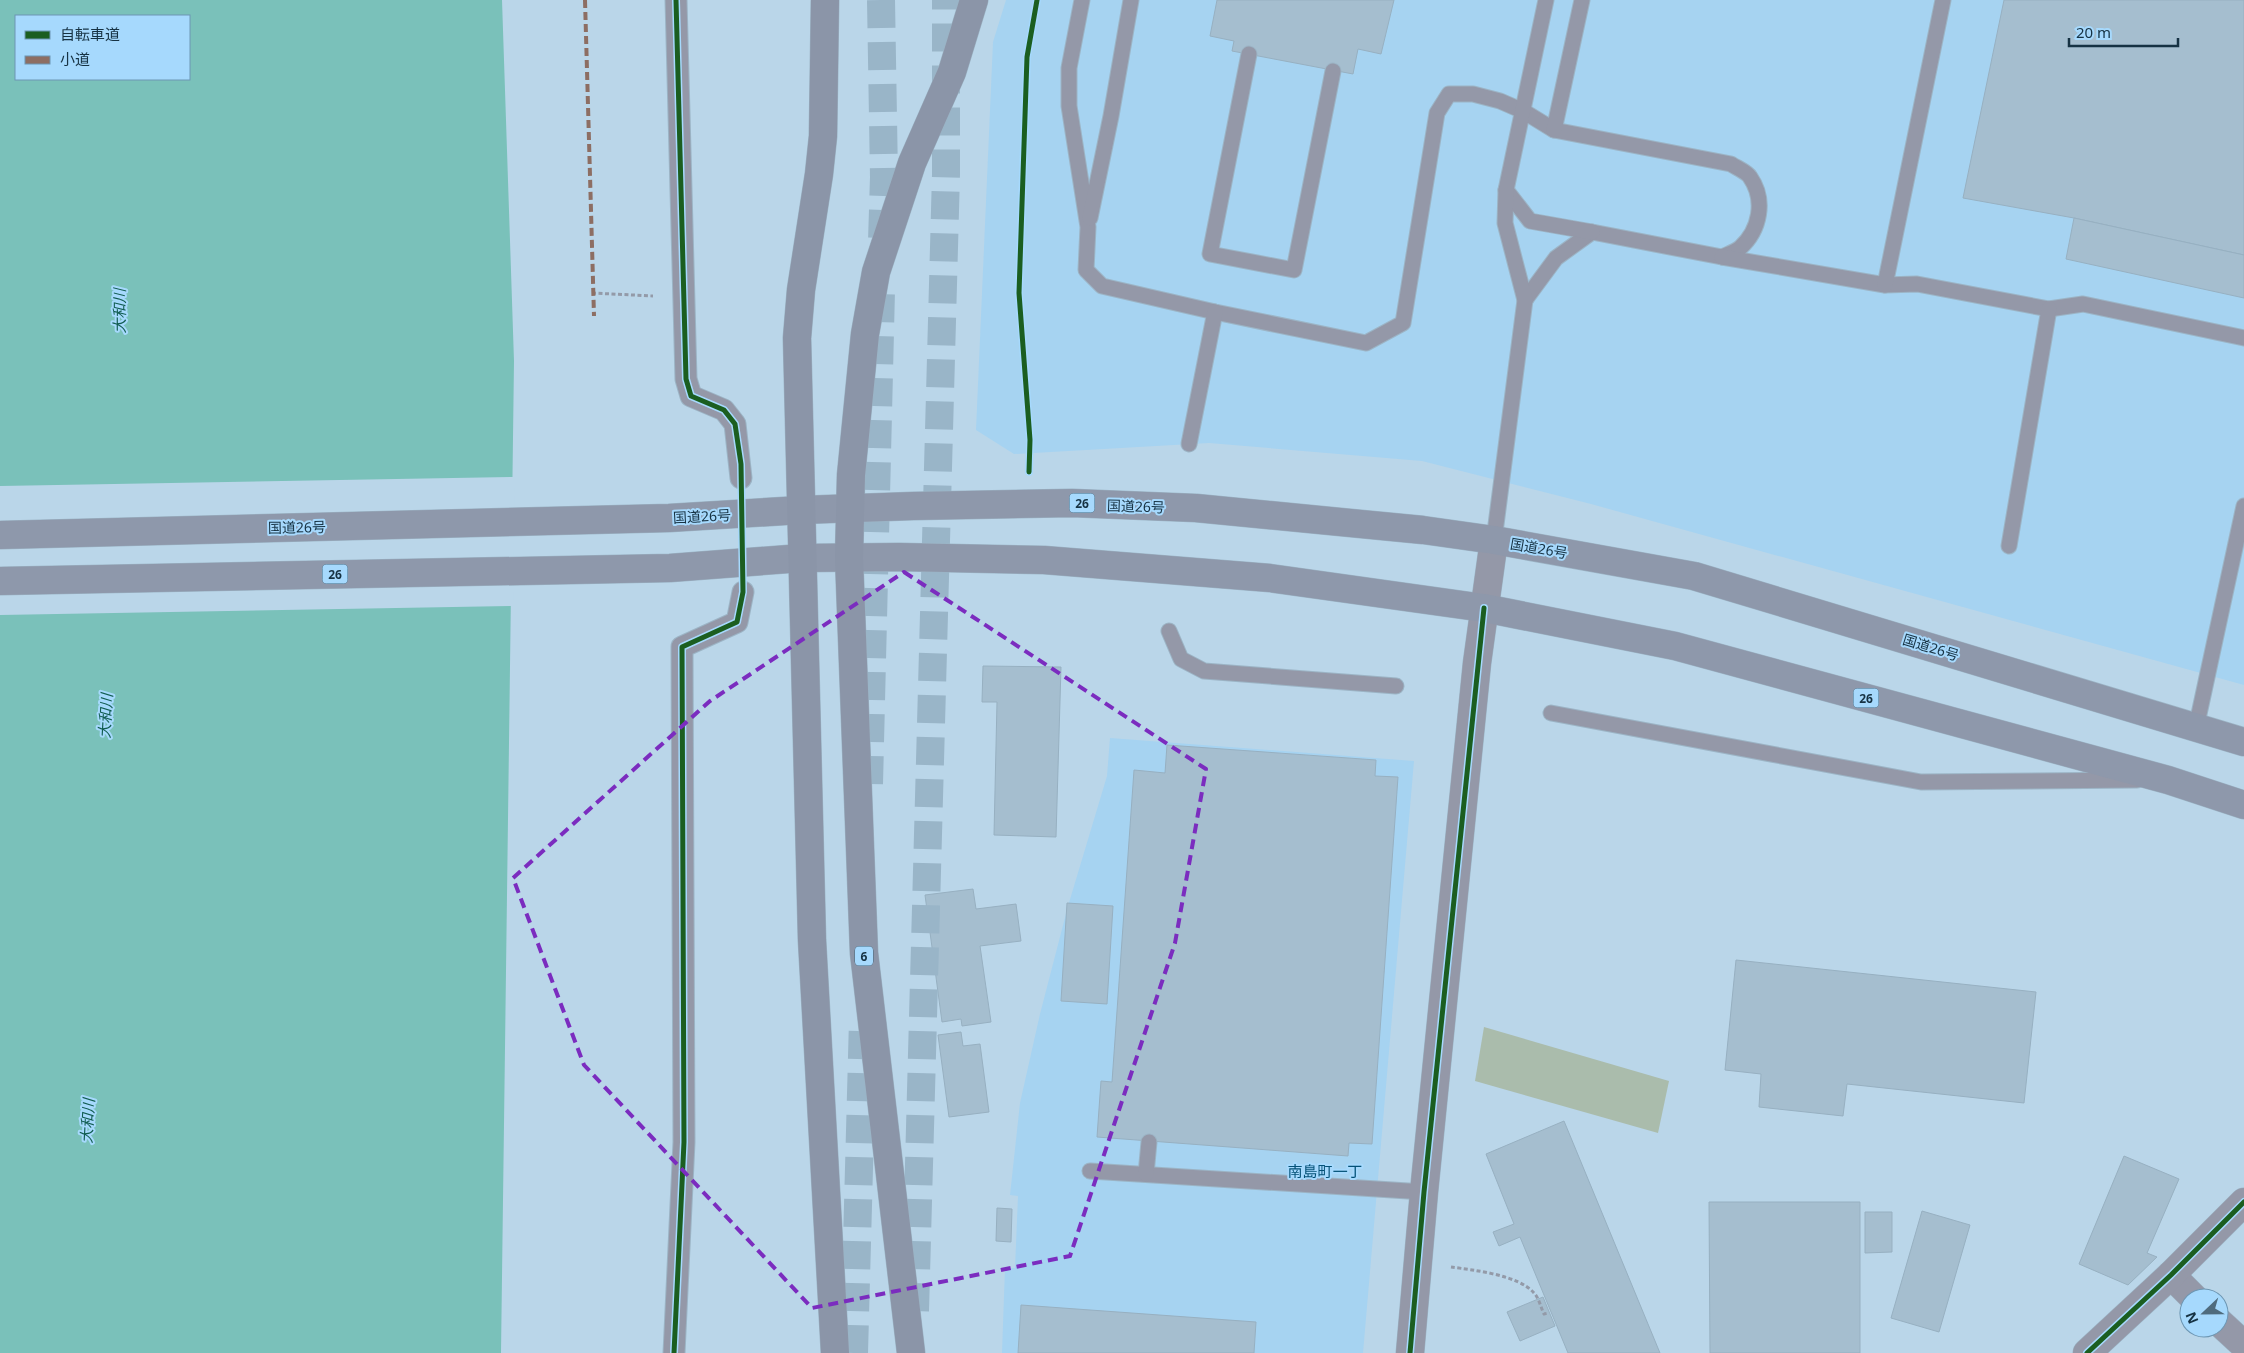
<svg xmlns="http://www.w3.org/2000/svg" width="2244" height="1353" font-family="'Noto Sans','Noto Sans JP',sans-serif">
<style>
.built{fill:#a6d3f1}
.green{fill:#aabcac}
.water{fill:#7ac1ba;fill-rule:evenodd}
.pier{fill:#bad6e9}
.building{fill:#a5becf;stroke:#97b0c1}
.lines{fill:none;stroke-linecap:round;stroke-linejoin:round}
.motorway-tunnel{stroke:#99b5c8;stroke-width:28;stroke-dasharray:28 14;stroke-linecap:butt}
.service-casing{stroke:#9cb4c5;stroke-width:17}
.pedestrian-casing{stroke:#9cb4c5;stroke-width:23}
.minor-casing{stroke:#9cb4c5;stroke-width:29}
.tertiary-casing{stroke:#9cb4c5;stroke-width:29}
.trunk-casing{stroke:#9cb4c5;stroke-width:29}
.motorway-casing{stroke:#9cb4c5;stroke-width:29}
.path{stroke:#939aa8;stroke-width:3;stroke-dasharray:4 2.5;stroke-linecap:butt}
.service{stroke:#9498a8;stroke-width:15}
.pedestrian{stroke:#9498a8;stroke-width:21}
.minor{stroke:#9498a8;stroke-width:28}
.tertiary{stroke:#9498a8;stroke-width:28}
.trunk{stroke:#8e98ab;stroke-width:28}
.motorway{stroke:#8b95a8;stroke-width:28}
.quiet{stroke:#8d6e63;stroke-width:4;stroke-dasharray:8 4;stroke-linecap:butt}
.cycleway-casing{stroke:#a6d9fd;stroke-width:8}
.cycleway{stroke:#1b5e20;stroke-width:5}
.marked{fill:none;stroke:#7b2cbf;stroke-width:4;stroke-dasharray:10 6;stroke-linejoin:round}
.labels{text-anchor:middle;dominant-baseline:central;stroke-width:4;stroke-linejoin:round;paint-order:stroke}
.shield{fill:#a6d9fd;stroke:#41647b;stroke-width:1}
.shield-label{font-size:12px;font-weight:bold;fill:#163243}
.street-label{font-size:14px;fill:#163243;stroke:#a6d9fd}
.water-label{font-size:15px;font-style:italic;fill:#115c50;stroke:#a6d9fd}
.neighbourhood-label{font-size:15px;fill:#045177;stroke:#a6d9fd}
</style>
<rect width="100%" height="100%" fill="#bad6e9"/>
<g class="built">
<polygon points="1006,0 2244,0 2244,685 1591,504 1422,461 1209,443 1014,454 976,430 993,42"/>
<polygon points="1110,738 1414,761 1363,1353 1002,1353 1005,1268 1015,1268 1018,1196 1010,1195 1020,1103 1040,1014 1068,906 1107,776"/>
</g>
<polygon class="green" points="1484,1027 1669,1081 1658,1133 1475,1081"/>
<path class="water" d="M0 0H502L514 361 501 1353H0ZM16 16H189V79H16Z"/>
<polygon class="pier" points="515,477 513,606 0,615 0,486"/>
<g class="building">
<polygon points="1217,0 1394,0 1381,54 1358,49 1353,74 1232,51 1234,41 1210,36"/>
<polygon points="2004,0 2244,0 2244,255 2074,218 1963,198"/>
<polygon points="2074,218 2244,255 2244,298 2066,259"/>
<polygon points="983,666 1061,667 1056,837 994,835 997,702 982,702"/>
<polygon points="1167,745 1376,760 1375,776 1398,777 1372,1144 1349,1143 1348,1156 1097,1137 1101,1081 1112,1082 1134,770 1165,773"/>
<polygon points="973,889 976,909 1016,904 1021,941 980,946 991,1022 962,1026 961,1019 942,1022 925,895"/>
<polygon points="1067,903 1113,906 1107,1004 1061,1001"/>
<polygon points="1736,960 2036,992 2024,1103 1847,1084 1843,1116 1759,1107 1761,1074 1725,1070"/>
<polygon points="961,1032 963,1046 980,1044 989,1112 949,1117 938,1035"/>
<polygon points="1564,1121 1660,1353 1568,1353 1520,1237 1499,1246 1493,1232 1514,1224 1486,1154"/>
<polygon points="2124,1156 2179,1179 2147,1253 2157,1257 2128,1285 2079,1264"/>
<polygon points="1709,1202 1860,1202 1860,1353 1710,1353"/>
<polygon points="997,1208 1012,1209 1011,1242 996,1241"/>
<polygon points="1922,1211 1970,1225 1939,1332 1891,1318"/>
<polygon points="1865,1212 1892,1212 1892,1252 1865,1253"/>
<polygon points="1543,1297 1555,1326 1520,1341 1507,1312"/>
<polygon points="1021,1305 1256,1322 1254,1353 1018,1353"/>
</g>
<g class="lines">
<g class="motorway-tunnel">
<polyline points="881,0 884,177 882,242"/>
<polyline points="869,784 881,290"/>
<polyline points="915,1311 946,174 946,0"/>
<polyline points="854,1353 863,1020"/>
</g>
<defs>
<g id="service">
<path d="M1082 0 1069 68V106L1088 227 1086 270 1102 286 1215 312 1366 343 1403 323 1437 113 1449 94H1473L1500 101 1523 111 1554 130 1731 164C1737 168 1747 172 1750 177 1766 200 1760 230 1740 248 1735 252 1728 254 1722 257L1592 232 1556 258 1525 300"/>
<polyline points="1249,54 1210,254 1294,270 1333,71"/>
<polyline points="1554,130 1582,0"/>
<polyline points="1506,190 1530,221 1592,232"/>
<polyline points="1090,218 1111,116 1131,0"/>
<polyline points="1722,257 1885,285 1917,284 2049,309 2083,304 2244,338"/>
<polyline points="1885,285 1943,0"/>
<polyline points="1189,444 1215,312"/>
<polyline points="1494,540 1525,300 1505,223 1506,190 1546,0"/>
<polyline points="2009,546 2049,309"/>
<polyline points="1169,631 1181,659 1204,671 1396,686"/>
<polyline points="1551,713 1921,782 2137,780"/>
<polyline points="2196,728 2244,506"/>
<polyline points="1090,1171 1424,1192"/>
<polyline points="1146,1174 1149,1142"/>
</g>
<g id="pedestrian">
<polyline points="676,0 686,379 691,396 724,410 735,424 741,478"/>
<polyline points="674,1353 684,1142 682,647 737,622 743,592"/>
</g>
<g id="minor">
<polyline points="2171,1275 2194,1298"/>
<polyline points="2219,1322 2244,1345"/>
</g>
<g id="tertiary">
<polyline points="1410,1353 1424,1192 1477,663 1494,540"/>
<polyline points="2087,1353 2171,1275 2244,1202"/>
</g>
<g id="trunk">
<polyline points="0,535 669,518 801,510 913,506 1072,503 1196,508 1423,530 1494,540 1694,576 2244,742"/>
<polyline points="0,581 670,568 802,558 899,557 1044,560 1270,578 1484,608 1675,646 2168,780 2244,805"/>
</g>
<g id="motorway">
<polyline points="825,0 823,136 819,174 801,290 797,338 812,940 835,1353"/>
<polyline points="911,1353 864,953 849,558 851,475 865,334 876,272 912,163 952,72 974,0"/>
</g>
</defs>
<use href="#service" class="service-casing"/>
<use href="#pedestrian" class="pedestrian-casing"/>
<use href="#minor" class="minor-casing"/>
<use href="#tertiary" class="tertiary-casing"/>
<use href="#trunk" class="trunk-casing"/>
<use href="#motorway" class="motorway-casing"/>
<g class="path">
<polyline points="592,293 653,296"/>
<polyline points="1029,472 1030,440 1019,293 1027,57 1037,0"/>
<path d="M1451 1267C1473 1270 1519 1275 1534 1293 1539 1298 1541 1308 1544 1314L1548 1313"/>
</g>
<use href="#service" class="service"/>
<use href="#pedestrian" class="pedestrian"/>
<use href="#minor" class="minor"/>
<use href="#tertiary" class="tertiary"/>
<use href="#trunk" class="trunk"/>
<use href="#motorway" class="motorway"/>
<polyline class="quiet" points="585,0 594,316"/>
<defs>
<g id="cycleway">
<polyline points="1029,472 1030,440 1019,293 1027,57 1037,0"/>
<polyline points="674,1353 684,1142 682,647 737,622 743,592 741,464 735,424 724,410 691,396 686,379 676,0"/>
<polyline points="1410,1353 1424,1192 1484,608"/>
<polyline points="2087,1353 2171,1275 2244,1202"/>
</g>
</defs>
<use href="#cycleway" class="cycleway-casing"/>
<use href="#cycleway" class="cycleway"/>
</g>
<path class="marked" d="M904 572 1206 769 1175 943 1070 1256 812 1308 584 1065 513 878 710 701Z"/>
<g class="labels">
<g class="shield">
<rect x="1069.5" y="493.5" width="25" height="19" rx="4"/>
<rect x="322.5" y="564.5" width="25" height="19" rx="4"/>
<rect x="1853.5" y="688.5" width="25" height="19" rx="4"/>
<rect x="855" y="946.5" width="18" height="19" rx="4"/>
</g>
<g class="shield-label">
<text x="1082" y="503">26</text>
<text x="335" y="574">26</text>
<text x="1866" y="698">26</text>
<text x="864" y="956">6</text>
</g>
<g class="street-label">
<text transform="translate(1136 506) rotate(2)">国道26号</text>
<text transform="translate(702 516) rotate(-3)">国道26号</text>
<text transform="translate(297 527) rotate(-1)">国道26号</text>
<text transform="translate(1539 548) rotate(10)">国道26号</text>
<text transform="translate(1931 647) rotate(17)">国道26号</text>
</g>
<g class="water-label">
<text transform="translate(119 311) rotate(-90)">大和川</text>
<text transform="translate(105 716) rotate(-87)">大和川</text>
<text transform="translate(87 1121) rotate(-87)">大和川</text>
</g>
<g class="neighbourhood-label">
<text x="1325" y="1171">南島町一丁</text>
</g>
</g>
<rect x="15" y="15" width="175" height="65" fill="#a6d9fd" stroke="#6c96b3"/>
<rect x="25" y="31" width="25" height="8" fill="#1b5e20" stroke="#6c96b3"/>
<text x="60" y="40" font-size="15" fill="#163243">自転車道</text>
<rect x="25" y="56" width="25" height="8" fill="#8d6e63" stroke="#6c96b3"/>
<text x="60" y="65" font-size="15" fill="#163243">小道</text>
<g transform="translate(2204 1313) rotate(248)"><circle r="24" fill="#a6d9fd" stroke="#6c96b3"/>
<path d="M0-4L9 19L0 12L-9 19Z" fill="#4f6b7d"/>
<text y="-8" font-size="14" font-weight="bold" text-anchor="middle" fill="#163243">N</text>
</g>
<path d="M2069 38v8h109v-8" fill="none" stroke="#163243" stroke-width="2.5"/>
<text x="2076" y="38" font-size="15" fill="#163243" stroke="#a6d9fd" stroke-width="4" paint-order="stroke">20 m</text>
</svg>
